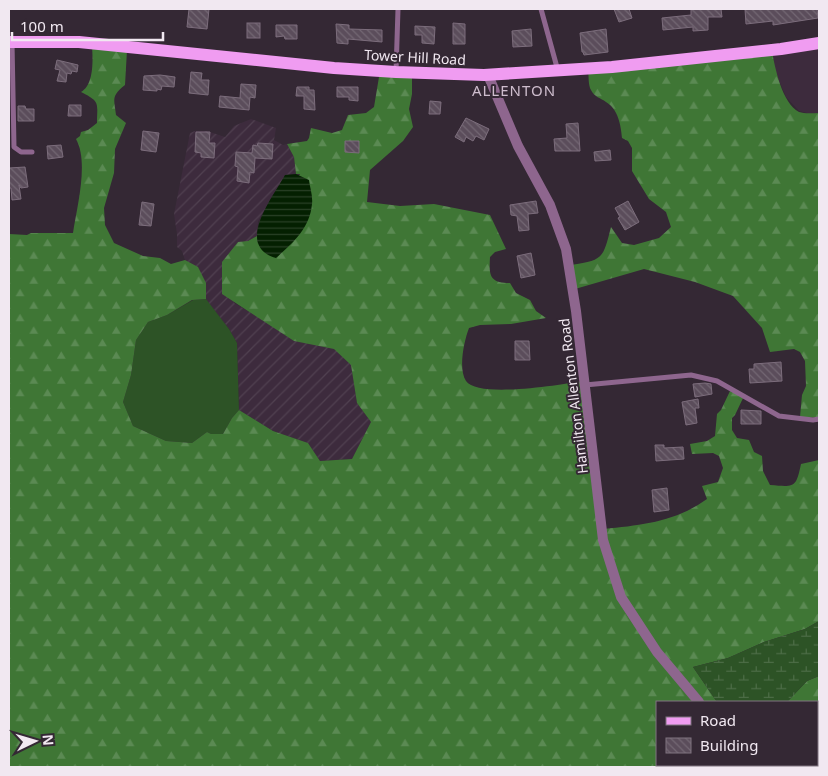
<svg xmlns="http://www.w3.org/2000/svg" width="828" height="776" font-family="'Noto Sans',sans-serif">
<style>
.built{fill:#3d2b3d}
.industrial{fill:url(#industrial-furrows)}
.grass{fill:#2d5326}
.forest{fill:url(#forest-firs)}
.wetland{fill:url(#wetland-marsh)}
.water{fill:url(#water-rules)}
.building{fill:url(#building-back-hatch);stroke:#7c6d7c}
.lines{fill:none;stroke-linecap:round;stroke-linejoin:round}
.service{stroke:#8e668e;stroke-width:5}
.tertiary{stroke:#8e668e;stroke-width:10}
.primary{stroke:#f09cf1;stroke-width:12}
.labels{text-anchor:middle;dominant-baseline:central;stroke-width:4;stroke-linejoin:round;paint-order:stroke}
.street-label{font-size:14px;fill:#f1e8f1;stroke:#342834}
.neighbourhood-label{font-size:15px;letter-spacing:1px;fill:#cebdcd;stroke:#342834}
</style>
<defs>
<pattern id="industrial-furrows" width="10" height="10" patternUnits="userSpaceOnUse" patternTransform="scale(1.25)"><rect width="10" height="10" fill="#3d2b3d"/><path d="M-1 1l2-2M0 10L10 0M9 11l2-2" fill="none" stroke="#504050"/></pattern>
<pattern id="forest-firs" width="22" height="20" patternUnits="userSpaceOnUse" patternTransform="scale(1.25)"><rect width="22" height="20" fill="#3f7635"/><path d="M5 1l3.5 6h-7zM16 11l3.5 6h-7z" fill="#5b8a53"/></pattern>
<pattern id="wetland-marsh" width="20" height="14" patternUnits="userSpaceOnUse" patternTransform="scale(1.25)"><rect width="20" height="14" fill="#2d5326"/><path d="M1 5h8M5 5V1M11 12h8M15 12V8" fill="none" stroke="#4c6c46"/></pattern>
<pattern id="water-rules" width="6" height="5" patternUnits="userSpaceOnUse" patternTransform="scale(1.25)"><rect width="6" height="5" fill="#042001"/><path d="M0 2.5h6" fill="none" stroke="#294026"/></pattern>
<pattern id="building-back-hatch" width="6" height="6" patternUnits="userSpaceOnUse" patternTransform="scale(1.25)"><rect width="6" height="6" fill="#5b4d5b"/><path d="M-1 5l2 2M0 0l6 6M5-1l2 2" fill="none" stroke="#736773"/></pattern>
</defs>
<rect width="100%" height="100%" fill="#342834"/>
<polygon class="built" points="819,42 819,113 810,114 799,111 786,97 776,74 772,51"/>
<polygon class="industrial" points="251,119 276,128 274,140 283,145 287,144 294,157 296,174 285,175 258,221 257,236 248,241 234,303 264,320 294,341 334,348 351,365 357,403 371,422 352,459 320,461 308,443 273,431 239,410 237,343 229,329 206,300 189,263 185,260 182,251 177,247 177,234 174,214 190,133 195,131 207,131 225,137 234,126"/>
<polygon class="grass" points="206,299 229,329 237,343 239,410 232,418 223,434 211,434 207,432 192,443 166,441 133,426 123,402 131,375 136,340 148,322 167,315 193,300"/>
<g class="forest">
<path d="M92 46 127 50 125 85C111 96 114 99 116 115L126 123 115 149 114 173 104 208 105 225 114 243 143 256 160 258 171 264 185 260 198 267 206 283V299L192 300 167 315 148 322 136 340 131 375 123 402 133 426 166 441 192 443 207 432 211 434H223L232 418 239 410 273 431 308 443 320 461 352 459 371 422 357 403 351 365 334 349 294 341 222 294V262L238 242 248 241 257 236 258 244 300 174H296L294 157 287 144 307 141 309 138 311 128 332 133 342 130 348 115 366 113 374 107 380 71 412 72V94L409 109 413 127 403 141 370 170 367 202 400 206 434 204 490 215 506 249 495 252 490 257C489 275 489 283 510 283L516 293 530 300 536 311 546 318 511 324 480 325 469 328C464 341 458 369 466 381 478 399 564 384 584 381L604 529C642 525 675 522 707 499L702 486 718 482 723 468 719 456 713 453 692 454 690 444 707 441 715 436 717 414 721 410 730 391 744 396 735 415 732 418V430L737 438 749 440 754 452 762 456 763 471 770 485C795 487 796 488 801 464L819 460V621L805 629 764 642 728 658 693 667 717 702H657V765H776L771 767H9V234L27 235 31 233H73C77 207 89 162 76 139L80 136 81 132 88 130 97 123C97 103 101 102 81 92 94 85 93 60 92 46Z"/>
<path d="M772 51C775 68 782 103 799 112 805 114 813 113 819 113V418L800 417 802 395 806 386 805 361 800 352 794 349 770 352 762 328 733 296 695 282 644 269 575 289 571 265C603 260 603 259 611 227L622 243 634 245 659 238 671 227 666 212 649 199 632 171V148L628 141 622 138C621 125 618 109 606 102 601 98 594 97 591 90 588 85 589 76 588 70Z"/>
<polygon points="819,676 819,723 817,724 817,702 787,702 807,681"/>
</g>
<polygon class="wetland" points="819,621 819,676 807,681 787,702 717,702 693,667 728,658 764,642 805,629"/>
<path class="water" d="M296 174 309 180C310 188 313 196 312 204 310 228 293 243 276 258 234 246 273 197 285 175Z"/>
<g class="building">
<polygon points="189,9 209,9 207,29 187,27"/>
<polygon points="614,9 629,9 632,18 619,22"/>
<polygon points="691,9 721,9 722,17 708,17 708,30 693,31 693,27 663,30 662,18 691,15"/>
<polygon points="745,9 817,9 818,18 773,25 773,21 746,24"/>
<rect x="247" y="23" width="13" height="15"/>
<polygon points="453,23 465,24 465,44 453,44"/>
<polygon points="336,24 349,25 349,29 382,30 382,42 348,39 348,44 337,43"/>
<polygon points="276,25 297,25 297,39 285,39 284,36 276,37"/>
<polygon points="415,26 435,27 434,44 422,43 422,35 415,35"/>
<polygon points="531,29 532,46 513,47 512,31"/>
<polygon points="606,29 608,52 584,55 583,52 582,52 580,33"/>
<polygon points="57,60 78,65 77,72 72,71 71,74 67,73 66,82 57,81 60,70 55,69"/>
<polygon points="191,72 202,73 201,80 209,80 208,95 189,93"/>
<polygon points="160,75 175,77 174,87 162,86 161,90 157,89 157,91 143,90 144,76"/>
<polygon points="241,84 256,85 255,98 250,97 249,110 219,107 220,96 240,98"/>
<polygon points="297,87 309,87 309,90 314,90 315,110 304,109 304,96 296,96"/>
<polygon points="337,87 358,87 358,101 349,100 349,97 337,97"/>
<polygon points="430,101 441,102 440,114 429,114"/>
<polygon points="69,105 81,105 81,116 68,116"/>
<polygon points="18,106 25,106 26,109 34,109 34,121 18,121"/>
<polygon points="466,118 489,129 484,140 476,136 473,141 466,137 464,142 455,137"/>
<polygon points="578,123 580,151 555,151 554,139 567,138 566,124"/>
<polygon points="143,131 159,133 156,152 141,150"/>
<polygon points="196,132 210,132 209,143 215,143 214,158 201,157 201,153 195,152"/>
<polygon points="345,141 359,141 359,153 345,152"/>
<polygon points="258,143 273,144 272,159 255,158 254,173 250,172 249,183 237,181 238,167 235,166 236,152 252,153 253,145 257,146"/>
<polygon points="61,145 63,157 48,159 47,146"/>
<polygon points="610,150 611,160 595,161 594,152"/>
<polygon points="25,167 28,187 21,188 19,185 21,199 12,200 11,188 9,188 9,168"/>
<polygon points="536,201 538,213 528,214 529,230 519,231 517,216 511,215 510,205"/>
<polygon points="628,201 639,222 625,230 618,218 620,217 615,208"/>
<polygon points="142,202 154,204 151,226 139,225"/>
<polygon points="531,253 535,275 521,278 517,256"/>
<polygon points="515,341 529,341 530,360 515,360"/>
<polygon points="781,362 782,381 750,383 749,369 754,369 754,364"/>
<polygon points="705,383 711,384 712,394 695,397 693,384"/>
<polygon points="698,399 699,408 695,408 697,423 686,425 682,402"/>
<polygon points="741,410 761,411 761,424 741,424"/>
<polygon points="655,445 664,445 664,448 683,447 684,459 656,461"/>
<polygon points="667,488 669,510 654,512 652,490"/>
</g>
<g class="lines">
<g class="service">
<polyline points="541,9 558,71"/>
<polyline points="12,42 14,147 21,152 32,152"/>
<polyline points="396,72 398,9"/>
<polyline points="585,385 691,375 717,381 779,416 813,420 819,419"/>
</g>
<g class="tertiary">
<polyline points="488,75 518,146 550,205 566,249 576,311 603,540 621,597 657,652 699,702"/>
<polyline points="745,765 746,767"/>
</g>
<polyline class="primary" points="9,42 79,42 334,68 396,72 484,75 612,67 781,49 819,43"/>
</g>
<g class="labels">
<g class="street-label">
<text transform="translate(415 57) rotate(3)">Tower Hill Road</text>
<text transform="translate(573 396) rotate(-97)">Hamilton Allenton Road</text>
</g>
<g class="neighbourhood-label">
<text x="514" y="90">ALLENTON</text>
</g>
</g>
<rect width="828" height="776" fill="none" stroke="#f1e8f1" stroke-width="20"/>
<rect x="656" y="701" width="162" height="65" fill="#342834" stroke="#807580"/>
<rect x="666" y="717" width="25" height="8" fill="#f09cf1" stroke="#807580"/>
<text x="700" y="726" font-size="15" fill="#f1e8f1">Road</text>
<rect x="666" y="738" width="25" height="15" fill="url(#building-back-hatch)" stroke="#807580"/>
<text x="700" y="751" font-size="15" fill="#f1e8f1">Building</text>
<g transform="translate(35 741) rotate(85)" stroke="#342834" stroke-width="4" paint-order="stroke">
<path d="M0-4L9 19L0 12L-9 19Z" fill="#f1e8f1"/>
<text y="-8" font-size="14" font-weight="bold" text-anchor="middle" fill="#f1e8f1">N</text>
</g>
<path d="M12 32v8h151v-8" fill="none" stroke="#f1e8f1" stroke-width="2.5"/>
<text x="20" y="32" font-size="15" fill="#f1e8f1" stroke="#342834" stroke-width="4" paint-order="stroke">100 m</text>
</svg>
